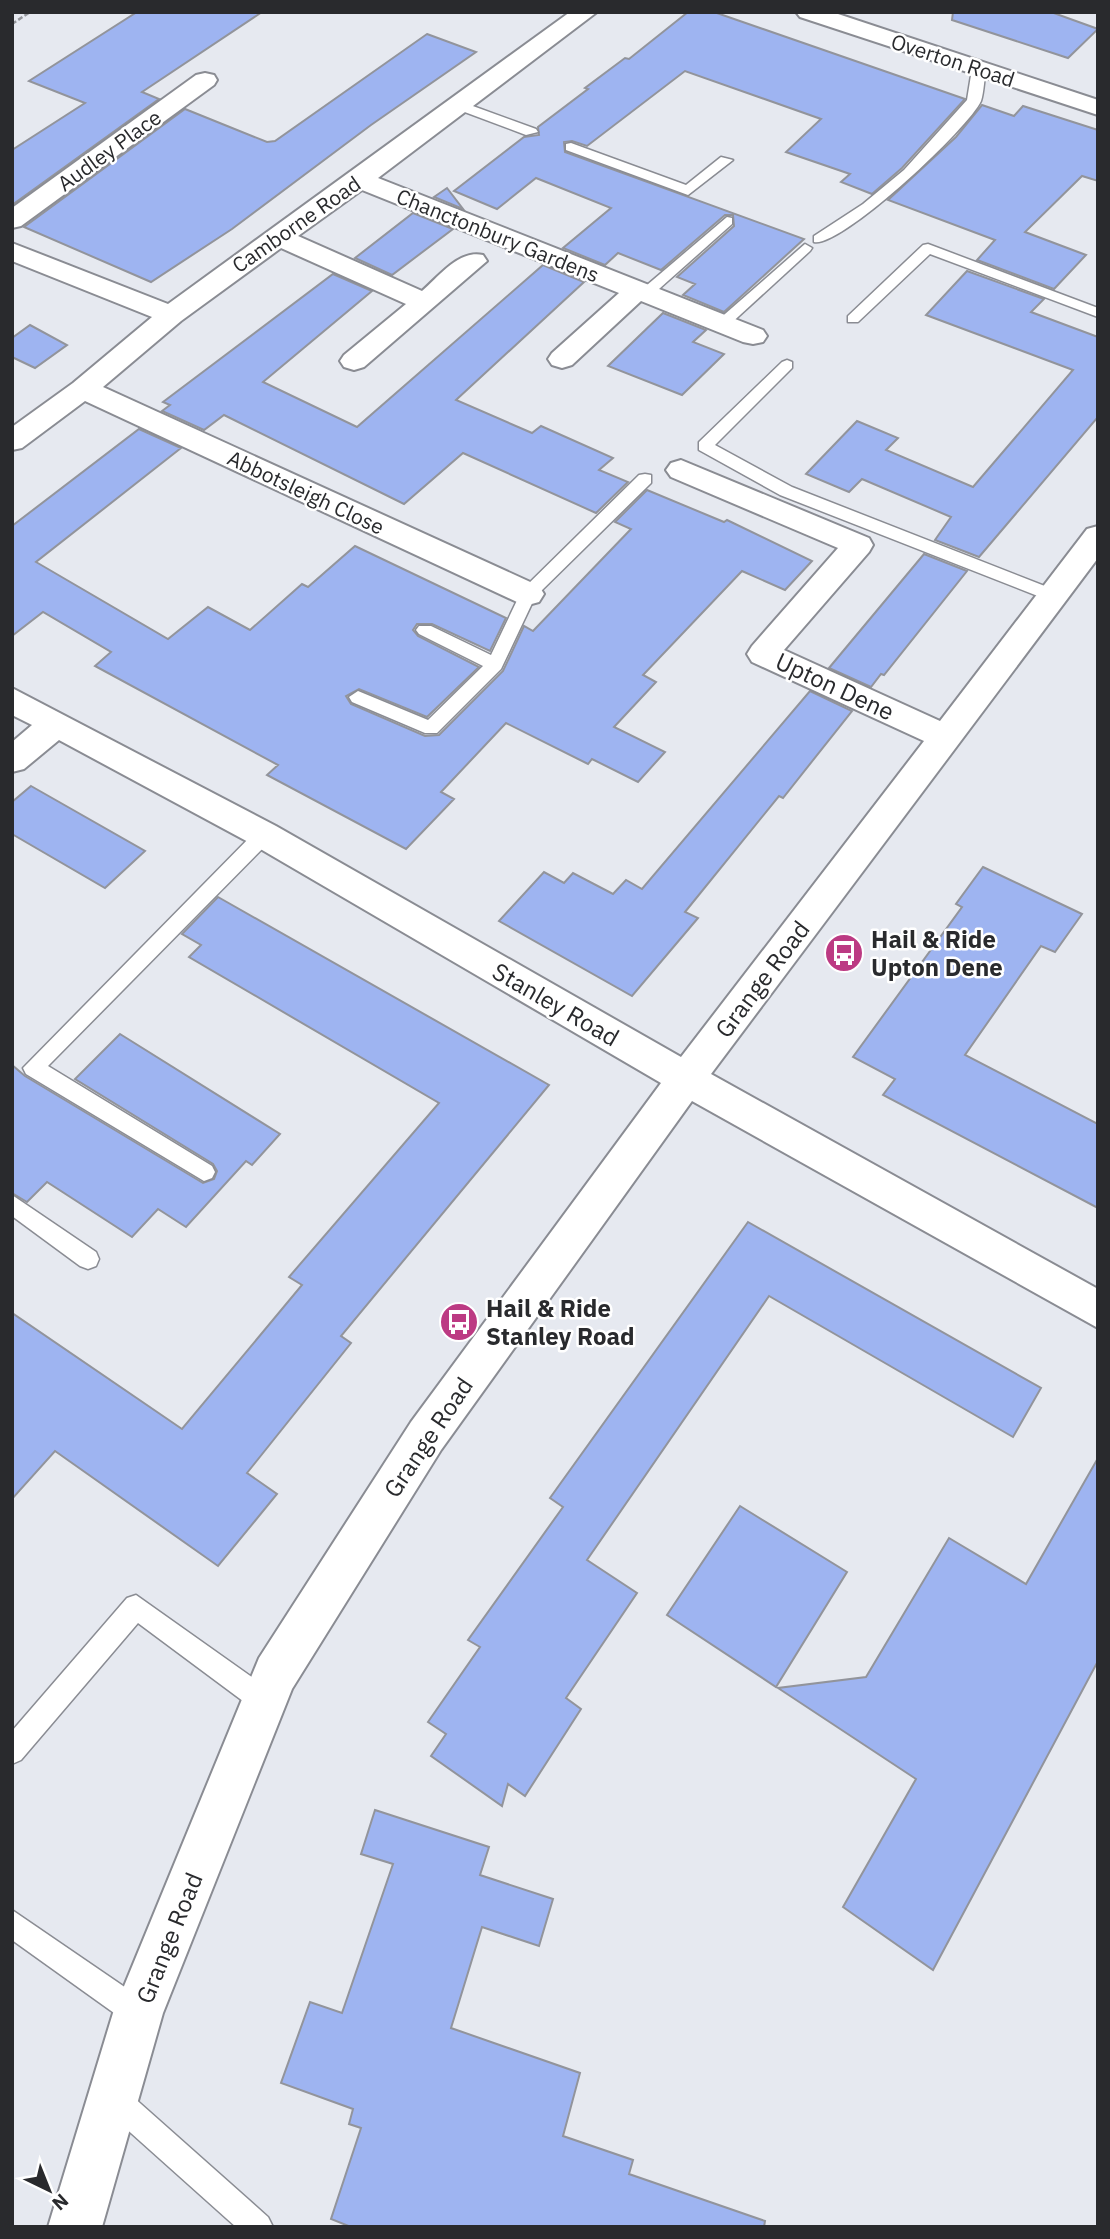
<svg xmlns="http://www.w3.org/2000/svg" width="1110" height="2239" font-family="'IBM Plex Sans',sans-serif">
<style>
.building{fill:#9eb4f1;stroke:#92949b;stroke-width:2}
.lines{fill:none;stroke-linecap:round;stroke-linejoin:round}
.lane-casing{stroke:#8a8c93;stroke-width:3}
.street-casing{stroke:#8a8c93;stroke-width:4}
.path{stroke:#93959a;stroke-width:2.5;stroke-dasharray:5 2.5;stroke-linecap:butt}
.lane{fill:#fff;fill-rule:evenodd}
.street{fill:#fff;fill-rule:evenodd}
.labels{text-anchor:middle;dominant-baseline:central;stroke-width:5;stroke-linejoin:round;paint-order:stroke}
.far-street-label{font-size:21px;fill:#292a2d;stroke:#fff}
.street-label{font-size:24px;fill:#292a2d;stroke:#fff}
.poi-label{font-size:24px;font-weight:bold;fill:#292a2d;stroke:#fff;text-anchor:start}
</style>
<rect width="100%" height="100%" fill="#e6e9f0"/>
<g class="building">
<polygon points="137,12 262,12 142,92 159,99 12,205 12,150 85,103 29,81"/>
<polygon points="688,12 714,12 965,99 902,168 872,194 841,182 850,174 786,152 821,119 685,71 587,146 572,141 564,142 565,152 804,239 724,312 683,295 695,284 677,277 734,226 733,215 725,215 661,270 618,253 605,265 563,248 611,208 536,178 497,209 454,191 524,137 539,135 538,127 588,89 585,88 625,58 629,59"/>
<polygon points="953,12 1051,12 1098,29 1068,58 952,20"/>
<polygon points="427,34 476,52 371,125 232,229 151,282 24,227 185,109 267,142 275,141"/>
<polygon points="982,105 1014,116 1023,106 1098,130 1098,181 1082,176 1025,232 1086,255 1054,289 977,260 995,240 888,200 956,137"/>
<polygon points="447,188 463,209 434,197"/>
<polygon points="413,213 453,229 392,275 355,258"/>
<polygon points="543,265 584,282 456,400 532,433 541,426 613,458 599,470 628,482 596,513 463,453 404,504 224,415 204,430 162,411 170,405 163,402 333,274 372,291 263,382 357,427"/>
<polygon points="967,271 1044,299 1031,312 1098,337 1098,417 979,557 935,540 951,517 862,479 849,492 806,474 857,421 898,438 886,450 973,487 1073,370 926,315"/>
<polygon points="663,313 706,330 693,342 724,354 682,395 608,366"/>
<polygon points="30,325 67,345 35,368 12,357 12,338"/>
<polygon points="139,429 181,448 36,562 168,639 208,607 250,630 302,584 308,587 355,546 506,618 490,651 432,624 417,624 413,630 418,636 479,667 427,717 359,689 346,696 351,704 425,736 439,735 503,671 524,626 533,631 631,529 615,522 647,490 724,522 727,520 812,561 785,590 742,571 643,675 656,682 614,727 665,752 638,782 592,759 588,764 506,723 441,792 454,799 406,849 267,775 278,765 95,666 111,652 43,612 12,636 12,526"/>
<polygon points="924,554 967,571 884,675 881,674 871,687 829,668"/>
<polygon points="810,691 852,711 783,798 779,796 685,912 698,918 632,996 499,921 544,872 564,883 573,873 613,894 626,880 642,889"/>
<polygon points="31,786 145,851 105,888 12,834 12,802"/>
<polygon points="983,867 1082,914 1055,952 1041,946 965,1055 1098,1124 1098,1208 883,1095 895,1079 853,1057 962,907 956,904"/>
<polygon points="218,897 549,1085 341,1336 351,1343 247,1473 277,1494 218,1566 55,1451 12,1499 12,1313 182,1429 302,1285 289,1277 439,1103 189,957 201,945 182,934"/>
<polygon points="120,1034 280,1134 252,1165 246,1161 186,1227 158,1209 132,1237 47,1182 27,1202 12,1193 12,1065 25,1076 203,1183 214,1179 217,1171 213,1164 75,1079"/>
<polygon points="748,1222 1041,1388 1013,1437 769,1296 587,1560 637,1593 566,1698 581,1709 525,1796 508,1784 502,1806 431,1756 446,1734 428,1722 480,1647 468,1640 563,1507 550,1498"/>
<polygon points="1098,1458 1098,1661 933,1970 843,1907 916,1779 778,1688 866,1677 949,1538 1026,1584"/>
<polygon points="740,1506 847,1572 776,1687 667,1615"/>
<polygon points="375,1810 489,1847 480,1875 553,1899 539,1946 482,1927 451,2028 580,2073 563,2136 633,2160 629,2174 765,2221 764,2227 351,2227 331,2219 361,2128 349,2124 353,2109 281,2083 310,2002 342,2013 393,1864 361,1854"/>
</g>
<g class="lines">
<defs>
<g id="lane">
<path d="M979 65 986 69C984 79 984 92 981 101 969 128 841 248 814 242V236L863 204 904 170 967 100 972 69Z"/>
<polygon points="459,101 536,129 538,132 526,135 454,108 452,105"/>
<polygon points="571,143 686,185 721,157 733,160 688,195 566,150 566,144"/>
<polygon points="727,217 732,218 732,224 650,297 640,297 640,291"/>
<polygon points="805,244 812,248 810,251 727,327 717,327 717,321"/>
<polygon points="928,244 1098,308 1098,317 930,254 858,322 848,322 848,316 923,245"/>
<polygon points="787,360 792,362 792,368 715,445 792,487 1060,592 1063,596 1060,600 1048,600 780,495 699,450 699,442 782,362"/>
<polygon points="645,474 651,475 651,483 535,597 501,669 437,733 425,733 352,702 349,697 358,691 428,720 483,666 419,634 416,630 419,626 431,626 491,655 522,590 639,475"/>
<polygon points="264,828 271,830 273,835 271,840 48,1066 212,1166 215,1172 212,1178 204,1181 26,1074 23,1068 257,830"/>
<polygon points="12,1195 96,1252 99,1259 96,1266 88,1269 80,1266 12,1216"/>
<polygon points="136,1595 273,1692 277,1701 273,1710 264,1714 255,1710 138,1623 21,1760 12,1764 12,1731 127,1598"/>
<polygon points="12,1910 148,2003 152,2013 148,2023 138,2027 128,2023 12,1940"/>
<polygon points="113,2084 123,2088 268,2217 273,2227 236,2227 103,2108 99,2098 103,2088"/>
</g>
<g id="street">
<path d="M570 12H597L378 178 763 330 767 336 763 342 753 344 743 342 641 301 572 365 562 368 552 365 548 359 552 353 619 293 362 190 298 236 422 291C439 276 460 249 483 255L487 261 364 367 354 370 344 367 340 361 344 355 406 304 281 248 181 321 103 387 539 586 544 594 539 602 528 605 517 602 85 401 22 448 12 450V427L73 383 152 317 12 261V243L168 304Z"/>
<polygon points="796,12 832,12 1098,100 1098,115 800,17"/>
<polygon points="205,73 214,75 217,80 214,85 21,226 12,228 12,208 196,75"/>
<polygon points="681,460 869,538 873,545 869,552 784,650 940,721 1087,529 1098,526 1098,558 711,1074 1098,1289 1098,1328 692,1101 441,1450 292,1689 163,2013 102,2227 48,2227 113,2013 259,1658 411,1422 661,1083 252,844 59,740 24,769 12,772 12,742 32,725 12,715 12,688 276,826 681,1057 924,741 752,662 747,654 752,646 838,548 671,477 666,470 671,463"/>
</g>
</defs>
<use href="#lane" class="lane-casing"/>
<use href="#street" class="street-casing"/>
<polyline class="path" points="12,24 30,12"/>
<use href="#lane" class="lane"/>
<use href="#street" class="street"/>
</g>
<defs>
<symbol id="bus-disc" viewBox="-11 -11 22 22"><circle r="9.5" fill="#bc3a83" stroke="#fff"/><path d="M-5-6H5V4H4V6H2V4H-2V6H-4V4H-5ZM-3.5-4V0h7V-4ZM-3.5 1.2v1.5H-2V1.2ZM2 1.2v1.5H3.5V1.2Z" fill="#fff"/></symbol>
</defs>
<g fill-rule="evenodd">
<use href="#bus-disc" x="822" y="931" width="44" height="44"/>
<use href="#bus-disc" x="437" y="1300" width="44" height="44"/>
</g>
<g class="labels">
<g class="far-street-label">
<text transform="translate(953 60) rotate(18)">Overton Road</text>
<text transform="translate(109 150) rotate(-36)">Audley Place</text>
<text transform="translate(296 224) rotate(-35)">Camborne Road</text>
<text transform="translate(498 235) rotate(22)">Chanctonbury Gardens</text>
<text transform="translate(306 492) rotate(25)">Abbotsleigh Close</text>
</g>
<g class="street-label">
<text transform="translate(835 686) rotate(25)">Upton Dene</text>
<text transform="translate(762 979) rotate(-53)">Grange Road</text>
<text transform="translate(556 1004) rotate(30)">Stanley Road</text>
<text transform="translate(428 1437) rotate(-56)">Grange Road</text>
<text transform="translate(169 1938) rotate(-68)">Grange Road</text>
</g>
<g class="poi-label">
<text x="871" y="939">Hail &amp; Ride<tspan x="871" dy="28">Upton Dene</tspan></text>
<text x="486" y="1308">Hail &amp; Ride<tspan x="486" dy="28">Stanley Road</tspan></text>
</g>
</g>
<rect width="1110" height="2239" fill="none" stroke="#292a2d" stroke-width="28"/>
<g transform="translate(49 2190) rotate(137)" stroke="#ffffff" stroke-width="5" paint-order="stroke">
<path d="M0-5L12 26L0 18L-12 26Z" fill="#292a2d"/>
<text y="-10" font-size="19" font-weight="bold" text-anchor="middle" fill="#292a2d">N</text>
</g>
</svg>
